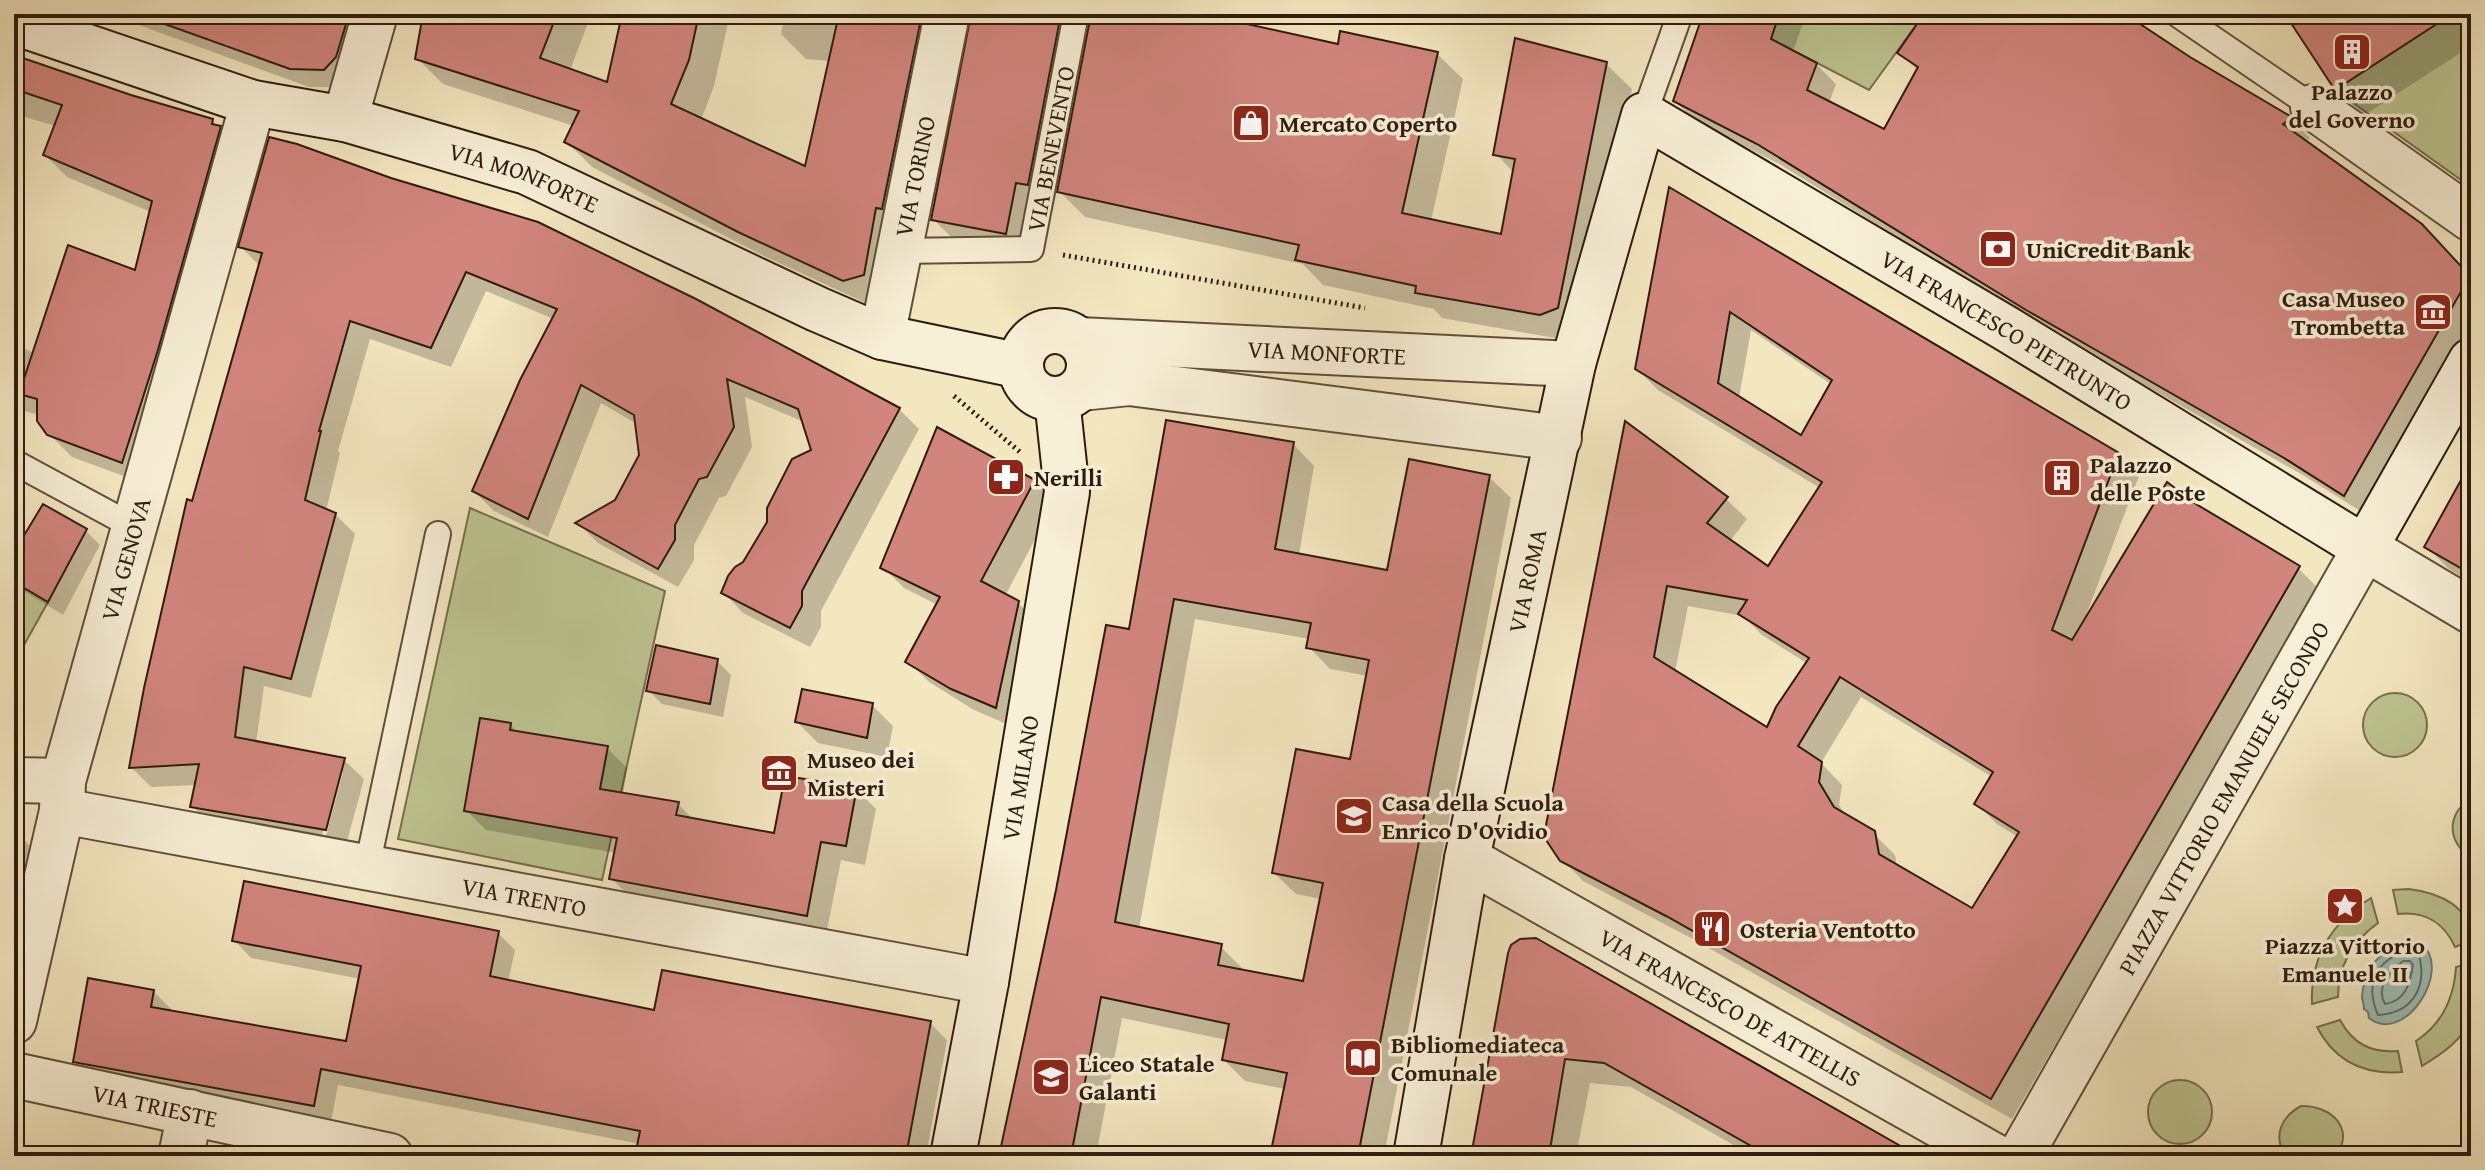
<svg xmlns="http://www.w3.org/2000/svg" width="2485" height="1170" font-family="'Gentium Book Plus',serif">
<style>
.green{fill:#bdc591;stroke:#767050;stroke-width:2}
.water{fill:#9dbfb8;stroke:#717e74;stroke-width:2}
.shadow{fill:#0003;fill-rule:evenodd}
.lines{fill:none;stroke-linecap:round;stroke-linejoin:round}
.shore{stroke:#666e64;stroke-width:2}
.building{fill:#d1857d;stroke:#2f1c0f;stroke-width:2;fill-rule:evenodd}
.lane-casing{stroke:#604f3b;stroke-width:28}
.street-casing{stroke:#604f3b;stroke-width:48}
.secondary-casing{stroke:#2f1c0f;stroke-width:48}
.path{stroke:#2f1c0f;stroke-width:5;stroke-dasharray:2 4;stroke-linecap:butt}
.lane{stroke:#f7efd6;stroke-width:24}
.street{stroke:#f7efd6;stroke-width:44}
.secondary{stroke:#f7efd6;stroke-width:44}
.labels{text-anchor:middle;dominant-baseline:central;stroke-width:7;stroke-linejoin:round;paint-order:stroke}
.poi-label{font-size:24px;font-weight:bold;fill:#2f1c0f;stroke:#f7efd6;text-anchor:start}
.street-label{font-size:24px;fill:#2f1c0f;stroke:#f7efd6}
</style>
<rect width="100%" height="100%" fill="#f3e7c0"/>
<filter id="stains"><feTurbulence type="fractalNoise" baseFrequency=".0025" numOctaves="4"/><feColorMatrix values="0 0 0 0 .2 0 0 0 0 .09 0 0 0 0 .02 0 0 0 .5 -.17"/></filter>
<radialGradient id="worn" r=".72"><stop offset=".6" stop-color="#630" stop-opacity="0"/><stop offset="1" stop-color="#630" stop-opacity=".3"/></radialGradient>
<g class="green">
<polygon points="1779,14 1924,14 1869,90 1771,39"/>
<polygon points="2452,14 2471,14 2471,187 2335,90"/>
<polygon points="470,508 665,591 602,880 398,839"/>
<polygon points="14,582 48,602 14,663"/>
<circle cx="2395" cy="725" r="32"/>
<path d="M2471 799V857C2447 843 2446 813 2471 799Z"/>
<path d="M2409 889C2440 893 2471 906 2471 941L2455 947C2444 922 2424 911 2398 914L2393 890Z"/>
<path d="M2371 898 2378 923C2353 941 2338 965 2338 997L2312 1004C2310 957 2332 922 2371 898Z"/>
<path d="M2471 963C2471 980 2474 999 2471 1015 2467 1038 2440 1055 2422 1066L2416 1041C2442 1024 2454 998 2456 967Z"/>
<path d="M2340 1020C2353 1044 2371 1053 2398 1051L2402 1072C2364 1075 2335 1062 2317 1027Z"/>
<circle cx="2180" cy="1112" r="32"/>
<path d="M2301 1106C2330 1105 2356 1128 2336 1156H2285C2273 1135 2281 1117 2301 1106Z"/>
</g>
<path class="water" d="M2403 940 2421 943C2454 970 2404 1046 2369 1018L2368 1012 2364 1009C2364 1004 2362 1000 2362 996 2365 965 2380 954 2403 940Z"/>
<g class="shadow">
<polygon points="109,14 375,14 343,87 309,87"/>
<path d="M425 14H730L714 86 701 120 807 169 831 61 806 59 781 34 785 14H1193L1339 46 1437 54 1463 79 1431 221 1502 236 1514 173 1496 154 1606 64 1632 89 1583 334 1566 340 1442 318 1434 309 1323 285 1303 264 1085 217 1057 189 1053 210 1042 207 1031 259 959 245 933 219 973 15H966L870 305 766 257 592 167 566 141 574 126 443 84 417 58ZM590 17 623 21 609 85 570 71Z"/>
<polygon points="1704,14 1806,14 1793,52 1816,64 1836,84 1829,103 1885,131 1918,71 1900,53 1927,14 2121,14 2189,59 2289,118 2310,138 2306,142 2442,246 2471,278 2471,329 2365,514 2306,477 2048,330 1779,164 1695,121 1675,101"/>
<polygon points="2287,14 2471,14 2471,46 2363,116 2336,89"/>
<polygon points="14,57 130,97 212,121 242,150 145,484 72,457 49,434 39,415 14,408 14,344 34,353 136,273 151,212 67,177 45,155 56,126 14,114"/>
<path d="M271 140 899 409 919 429 821 611V627L810 647 743 613 724 593 814 452 804 422 745 397 752 447 726 496 719 498 694 545V560L678 587 598 543 579 524 617 502 642 456 637 424 601 403 548 537 494 511 474 491 554 319 486 291 451 367 370 339 338 451 340 453 326 511 335 514 355 534 311 698 264 686 256 743 344 760 364 779 345 849 212 826 192 806 197 785 151 787 131 767 194 503 260 266 241 247ZM339 772H343L325 840 321 839Z"/>
<path d="M1671 190 2117 455 2139 476 2085 618 2298 568 2319 589 2012 1119 1689 937 1583 881 1562 859 1626 425 1726 499 1747 519 1730 541 1769 569 1820 488 1658 390 1637 369ZM1751 330 1832 385 1802 438 1739 398ZM1688 606 1743 616 1762 635 1808 664 1768 729 1675 672ZM1861 697 1992 777 1976 803 1997 824 2018 837 1972 911 1897 867 1895 855 1873 833 1847 817 1839 805 1842 785 1821 763Z"/>
<path d="M1293 444 1314 466 1299 555 1389 573 1489 477 1511 498 1384 1156H1272L1285 1089 1245 1081 1224 1060 1227 1040 1122 1018 1096 1156H1001L1131 632ZM1195 619 1310 639 1309 647 1330 669 1368 676 1352 761 1274 873 1296 894 1321 899 1305 983 1242 971V968L1220 946 1139 929Z"/>
<polygon points="2471,466 2471,582 2449,569 2426,546"/>
<polygon points="1034,481 1055,502 1005,596 1018,603 1039,624 1016,728 974,710 929,682 908,661 938,605 904,588 883,567"/>
<polygon points="43,507 86,531 100,545 63,615 14,585 14,556"/>
<polygon points="14,612 24,622 14,637"/>
<polygon points="717,661 731,675 723,717 662,704 648,690"/>
<polygon points="872,705 893,726 887,757 818,743 797,722"/>
<polygon points="510,725 518,733 607,748 627,768 623,795 678,804 694,820 776,836 856,789 876,809 865,865 841,860 826,935 631,898 611,878 616,853 486,830 466,810"/>
<polygon points="14,837 24,840 41,857 14,953"/>
<polygon points="498,933 515,950 508,982 656,1012 930,1023 947,1040 926,1156 637,1156 640,1144 338,1085 331,1122 93,1079 75,1062 154,992 171,1009 170,1012 348,1044 361,979 251,958 234,940"/>
<polygon points="1535,940 1917,1156 1753,1156 1631,1087 1590,1083 1576,1156 1473,1156"/>
</g>
<g class="lines">
<g class="shore">
<path d="M2414 949 2418 952C2428 984 2415 1013 2378 1015 2363 980 2379 957 2414 949Z"/>
<path d="M2403 961H2410L2413 965C2410 983 2406 1001 2385 1004 2375 986 2390 973 2403 961Z"/>
</g>
</g>
<g class="building">
<polygon points="149,14 349,14 336,57 324,70 290,69 148,18"/>
<polygon points="423,14 557,14 540,58 607,82 622,14 699,14 689,60 671,104 805,166 839,14 922,14 882,209 876,208 864,275 843,281 738,232 564,142 579,111 415,59"/>
<polygon points="971,14 1061,14 1028,185 1016,183 1006,234 931,220"/>
<polygon points="1091,14 1202,14 1338,44 1340,31 1438,52 1402,213 1501,234 1515,159 1493,155 1515,38 1607,62 1558,308 1540,315 1415,293 1416,286 1295,260 1299,245 1057,192"/>
<polygon points="1703,14 1779,14 1771,39 1817,63 1807,90 1884,129 1918,67 1897,53 1924,14 2125,14 2190,57 2290,116 2291,119 2283,124 2422,224 2470,276 2344,496 2284,458 2026,310 1757,144 1673,101"/>
<polygon points="2285,14 2452,14 2335,90"/>
<polygon points="14,55 131,95 213,119 212,124 221,126 158,350 122,463 47,435 37,421 37,399 19,394 68,245 135,270 152,201 43,155 62,105 14,89"/>
<polygon points="269,137 297,144 391,178 538,222 696,299 900,408 802,591 802,606 790,628 721,593 728,576 735,567 743,562 767,522 767,508 792,459 811,450 798,409 727,379 734,427 707,477 699,479 675,525 675,540 658,569 575,523 615,500 639,455 634,415 581,385 528,519 472,491 520,380 557,309 466,272 431,348 350,321 319,431 321,431 305,500 336,513 291,679 244,667 235,737 345,758 326,830 190,807 199,764 129,768 144,688 187,499 192,501 262,253 238,247"/>
<path d="M1669 187 2119 453 2052 630 2072 640 2167 482 2196 504 2300 566 1991 1099 1666 916 1560 861 1546 840V825L1625 421 1728 497 1707 523 1768 566 1822 482 1635 369ZM1730 312 1832 380 1801 435 1718 383ZM1667 586 1747 600 1738 614 1809 658 1776 707 1767 727 1654 657ZM1840 677 1993 772 1974 804 2019 832 1972 908 1879 854 1875 831 1834 807 1819 782 1822 762 1798 746Z"/>
<path d="M1166 420 1294 442 1275 549 1387 570 1409 459 1490 475 1358 1156H1270L1287 1073 1222 1060 1229 1024 1101 997 1071 1156H999L1056 890 1106 625 1129 629ZM1174 599 1311 623 1306 648 1369 660 1350 759 1296 749 1272 873 1323 883 1303 981 1218 965 1222 944 1115 922Z"/>
<polygon points="937,427 1035,480 981,581 1019,601 996,708 951,689 905,662 940,597 880,568"/>
<polygon points="2471,462 2471,574 2424,547"/>
<polygon points="43,504 87,529 48,602 14,582 14,552"/>
<polygon points="656,645 718,659 710,704 646,691"/>
<polygon points="802,689 873,703 867,738 795,722"/>
<polygon points="480,718 511,723 510,730 608,746 600,789 679,802 676,815 774,833 785,776 857,787 846,846 821,842 807,916 609,879 617,838 464,811"/>
<polygon points="244,881 499,931 490,976 654,1010 662,970 931,1021 906,1156 635,1156 640,1131 321,1069 314,1106 73,1062 88,978 154,990 151,1007 346,1041 361,966 232,941"/>
<polygon points="1536,938 1918,1156 1769,1156 1604,1063 1565,1059 1549,1156 1471,1156 1508,953 1511,945 1520,939"/>
</g>
<g class="lines">
<defs>
<g id="lane">
<polyline points="2177,14 2313,107"/>
<polyline points="1644,115 1680,14"/>
<path id="s1" d="M899 251 1031 249 1076 14"/>
<polyline points="14,462 136,528"/>
<polyline points="367,867 438,534"/>
</g>
<g id="street">
<polyline points="2313,107 2471,219"/>
<polyline points="345,119 375,14"/>
<path id="s2" d="M882 337 947 14"/>
<path id="s3" d="M1079 340 1573 364"/>
<polyline points="1081,388 1129,383 1559,438"/>
<polyline points="14,780 63,781"/>
<path id="s4" d="M62 811 986 982"/>
<path id="s5" d="M1467 859 1994 1156"/>
<path id="s6" d="M14 1021 62 811 63 781 253 103"/>
<path id="s7" d="M14 1075 390 1156"/>
<polyline points="181,1156 190,1112"/>
<path id="s8" d="M2020 1156 2365 548 2471 611"/>
</g>
<g id="secondary">
<path id="s9" d="M14 22 253 103 345 119 527 172 817 309 882 337 1021 366"/>
<circle cx="1055" cy="365" r="34"/>
<path id="s10" d="M953 1156 986 982 1067 492 1057 399"/>
<path id="s11" d="M1416 1156 1467 859 1573 364 1644 115 2007 329 2365 548 2471 361"/>
</g>
</defs>
<use href="#lane" class="lane-casing"/>
<use href="#street" class="street-casing"/>
<use href="#secondary" class="secondary-casing"/>
<g class="path">
<polyline points="1063,255 1365,308"/>
<polyline points="954,396 1020,452"/>
</g>
<use href="#lane" class="lane"/>
<use href="#street" class="street"/>
<use href="#secondary" class="secondary"/>
</g>
<defs>
<symbol id="building-square" viewBox="-11 -11 22 22"><rect x="-9" y="-9" width="18" height="18" rx="4" fill="#8f2418" stroke="#f7efd6"/><path d="M-4-6H4V6H1V3H-1V6H-4ZM-2.5-4.3h1.7v1.8h-1.7ZM.8-4.3h1.7v1.8H.8ZM-2.5-1h1.7V.8h-1.7ZM.8-1h1.7V.8H.8Z" fill="#fff"/></symbol>
<symbol id="shop-square" viewBox="-11 -11 22 22"><rect x="-9" y="-9" width="18" height="18" rx="4" fill="#8f2418" stroke="#f7efd6"/><path d="M-5-2.5h2.3a2.7 3.5 0 0 1 5.4 0H5L5.5 6h-11ZM-1.5-2.5h3a1.5 2.3 0 0 0-3 0Z" fill="#fff"/></symbol>
<symbol id="bank-square" viewBox="-11 -11 22 22"><rect x="-9" y="-9" width="18" height="18" rx="4" fill="#8f2418" stroke="#f7efd6"/><path d="M-6-4H6V4H-6ZM0-2.3a2.3 2.3 0 1 0 0 4.6a2.3 2.3 0 1 0 0-4.6Z" fill="#fff"/></symbol>
<symbol id="museum-square" viewBox="-11 -11 22 22"><rect x="-9" y="-9" width="18" height="18" rx="4" fill="#8f2418" stroke="#f7efd6"/><path d="M0-6L6-3V-2H-6V-3ZM-5-1h2V3h-2ZM-1-1h2V3h-2ZM3-1h2V3H3ZM-6 4H6V6H-6Z" fill="#fff"/></symbol>
<symbol id="pharmacy-square" viewBox="-11 -11 22 22"><rect x="-9" y="-9" width="18" height="18" rx="4" fill="#8f2418" stroke="#f7efd6"/><path d="M-2-6h4v4h4v4h-4v4h-4v-4h-4v-4h4Z" fill="#fff"/></symbol>
<symbol id="school-square" viewBox="-11 -11 22 22"><rect x="-9" y="-9" width="18" height="18" rx="4" fill="#8f2418" stroke="#f7efd6"/><path d="M0-5L7-2L0 1L-7-2ZM-4 1L0 2.5L4 1V4Q0 6-4 4Z" fill="#fff"/></symbol>
<symbol id="sight-square" viewBox="-11 -11 22 22"><rect x="-9" y="-9" width="18" height="18" rx="4" fill="#8f2418" stroke="#f7efd6"/><path d="M0-6L1.8-2.2L6-1.7L2.9 1.2L3.7 5.4L0 3.3L-3.7 5.4L-2.9 1.2L-6-1.7L-1.8-2.2Z" fill="#fff"/></symbol>
<symbol id="restaurant-square" viewBox="-11 -11 22 22"><rect x="-9" y="-9" width="18" height="18" rx="4" fill="#8f2418" stroke="#f7efd6"/><path d="M-5-6h1v4h1v-4h1v4h1v-4h1v5L-1.5 .5V6h-2V.5L-5-1ZM5-6V6H3V1.5H1.5Q1.5-4 5-6Z" fill="#fff"/></symbol>
<symbol id="library-square" viewBox="-11 -11 22 22"><rect x="-9" y="-9" width="18" height="18" rx="4" fill="#8f2418" stroke="#f7efd6"/><path d="M-6-4Q-3-5.5-.7-3.5V5Q-3 3-6 4ZM6-4Q3-5.5 .7-3.5V5Q3 3 6 4Z" fill="#fff"/></symbol>
</defs>
<g fill-rule="evenodd">
<use href="#building-square" x="2330" y="30" width="44" height="44"/>
<use href="#shop-square" x="1229" y="101" width="44" height="44"/>
<use href="#bank-square" x="1976" y="227" width="44" height="44"/>
<use href="#museum-square" x="2411" y="290" width="44" height="44"/>
<use href="#pharmacy-square" x="984" y="455" width="44" height="44"/>
<use href="#building-square" x="2040" y="456" width="44" height="44"/>
<use href="#museum-square" x="757" y="751" width="44" height="44"/>
<use href="#school-square" x="1332" y="794" width="44" height="44"/>
<use href="#sight-square" x="2323" y="884" width="44" height="44"/>
<use href="#restaurant-square" x="1690" y="907" width="44" height="44"/>
<use href="#library-square" x="1341" y="1036" width="44" height="44"/>
<use href="#school-square" x="1029" y="1055" width="44" height="44"/>
</g>
<g class="labels">
<g class="poi-label">
<text x="2352" y="91" text-anchor="middle">Palazzo<tspan x="2352" dy="28">del Governo</tspan></text>
<text x="1279" y="123">Mercato Coperto</text>
<text x="2026" y="249">UniCredit Bank</text>
<text x="2405" y="298" text-anchor="end">Casa Museo<tspan x="2405" dy="28">Trombetta</tspan></text>
<text x="2090" y="464">Palazzo<tspan x="2090" dy="28">delle Poste</tspan></text>
<text x="1034" y="477">Nerilli</text>
<text x="807" y="759">Museo dei<tspan x="807" dy="28">Misteri</tspan></text>
<text x="1382" y="802">Casa della Scuola<tspan x="1382" dy="28">Enrico D'Ovidio</tspan></text>
<text x="1740" y="929">Osteria Ventotto</text>
<text x="2345" y="945" text-anchor="middle">Piazza Vittorio<tspan x="2345" dy="28">Emanuele II</tspan></text>
<text x="1391" y="1044">Bibliomediateca<tspan x="1391" dy="28">Comunale</tspan></text>
<text x="1079" y="1063">Liceo Statale<tspan x="1079" dy="28">Galanti</tspan></text>
</g>
<g class="street-label">
<text stroke="none"><textPath href="#s1" startOffset="234">VIA BENEVENTO</textPath></text>
<text stroke="none"><textPath href="#s2" startOffset="164">VIA TORINO</textPath></text>
<text stroke="none"><textPath href="#s9" startOffset="534">VIA MONFORTE</textPath></text>
<text stroke="none"><textPath href="#s11" startOffset="1488">VIA FRANCESCO PIETRUNTO</textPath></text>
<text stroke="none"><textPath href="#s3" startOffset="248">VIA MONFORTE</textPath></text>
<text stroke="none"><textPath href="#s6" startOffset="476">VIA GENOVA</textPath></text>
<text stroke="none"><textPath href="#s11" startOffset="586">VIA ROMA</textPath></text>
<text stroke="none"><textPath href="#s10" startOffset="384">VIA MILANO</textPath></text>
<text stroke="none"><textPath href="#s8" startOffset="412">PIAZZA VITTORIO EMANUELE SECONDO</textPath></text>
<text stroke="none"><textPath href="#s4" startOffset="470">VIA TRENTO</textPath></text>
<text stroke="none"><textPath href="#s5" startOffset="302">VIA FRANCESCO DE ATTELLIS</textPath></text>
<text stroke="none"><textPath href="#s7" startOffset="144">VIA TRIESTE</textPath></text>
</g>
</g>
<rect width="2485" height="1170" fill="none" stroke="#f3e7c0" stroke-width="48"/>
<rect x="16" y="16" width="2453" height="1138" fill="none" stroke="#2f1c0f" stroke-width="4"/>
<rect x="24" y="24" width="2437" height="1122" fill="none" stroke="#2f1c0f" stroke-width="2"/>
<rect width="100%" height="100%" filter="url(#stains)"/>
<rect width="100%" height="100%" fill="url(#worn)"/>
</svg>
